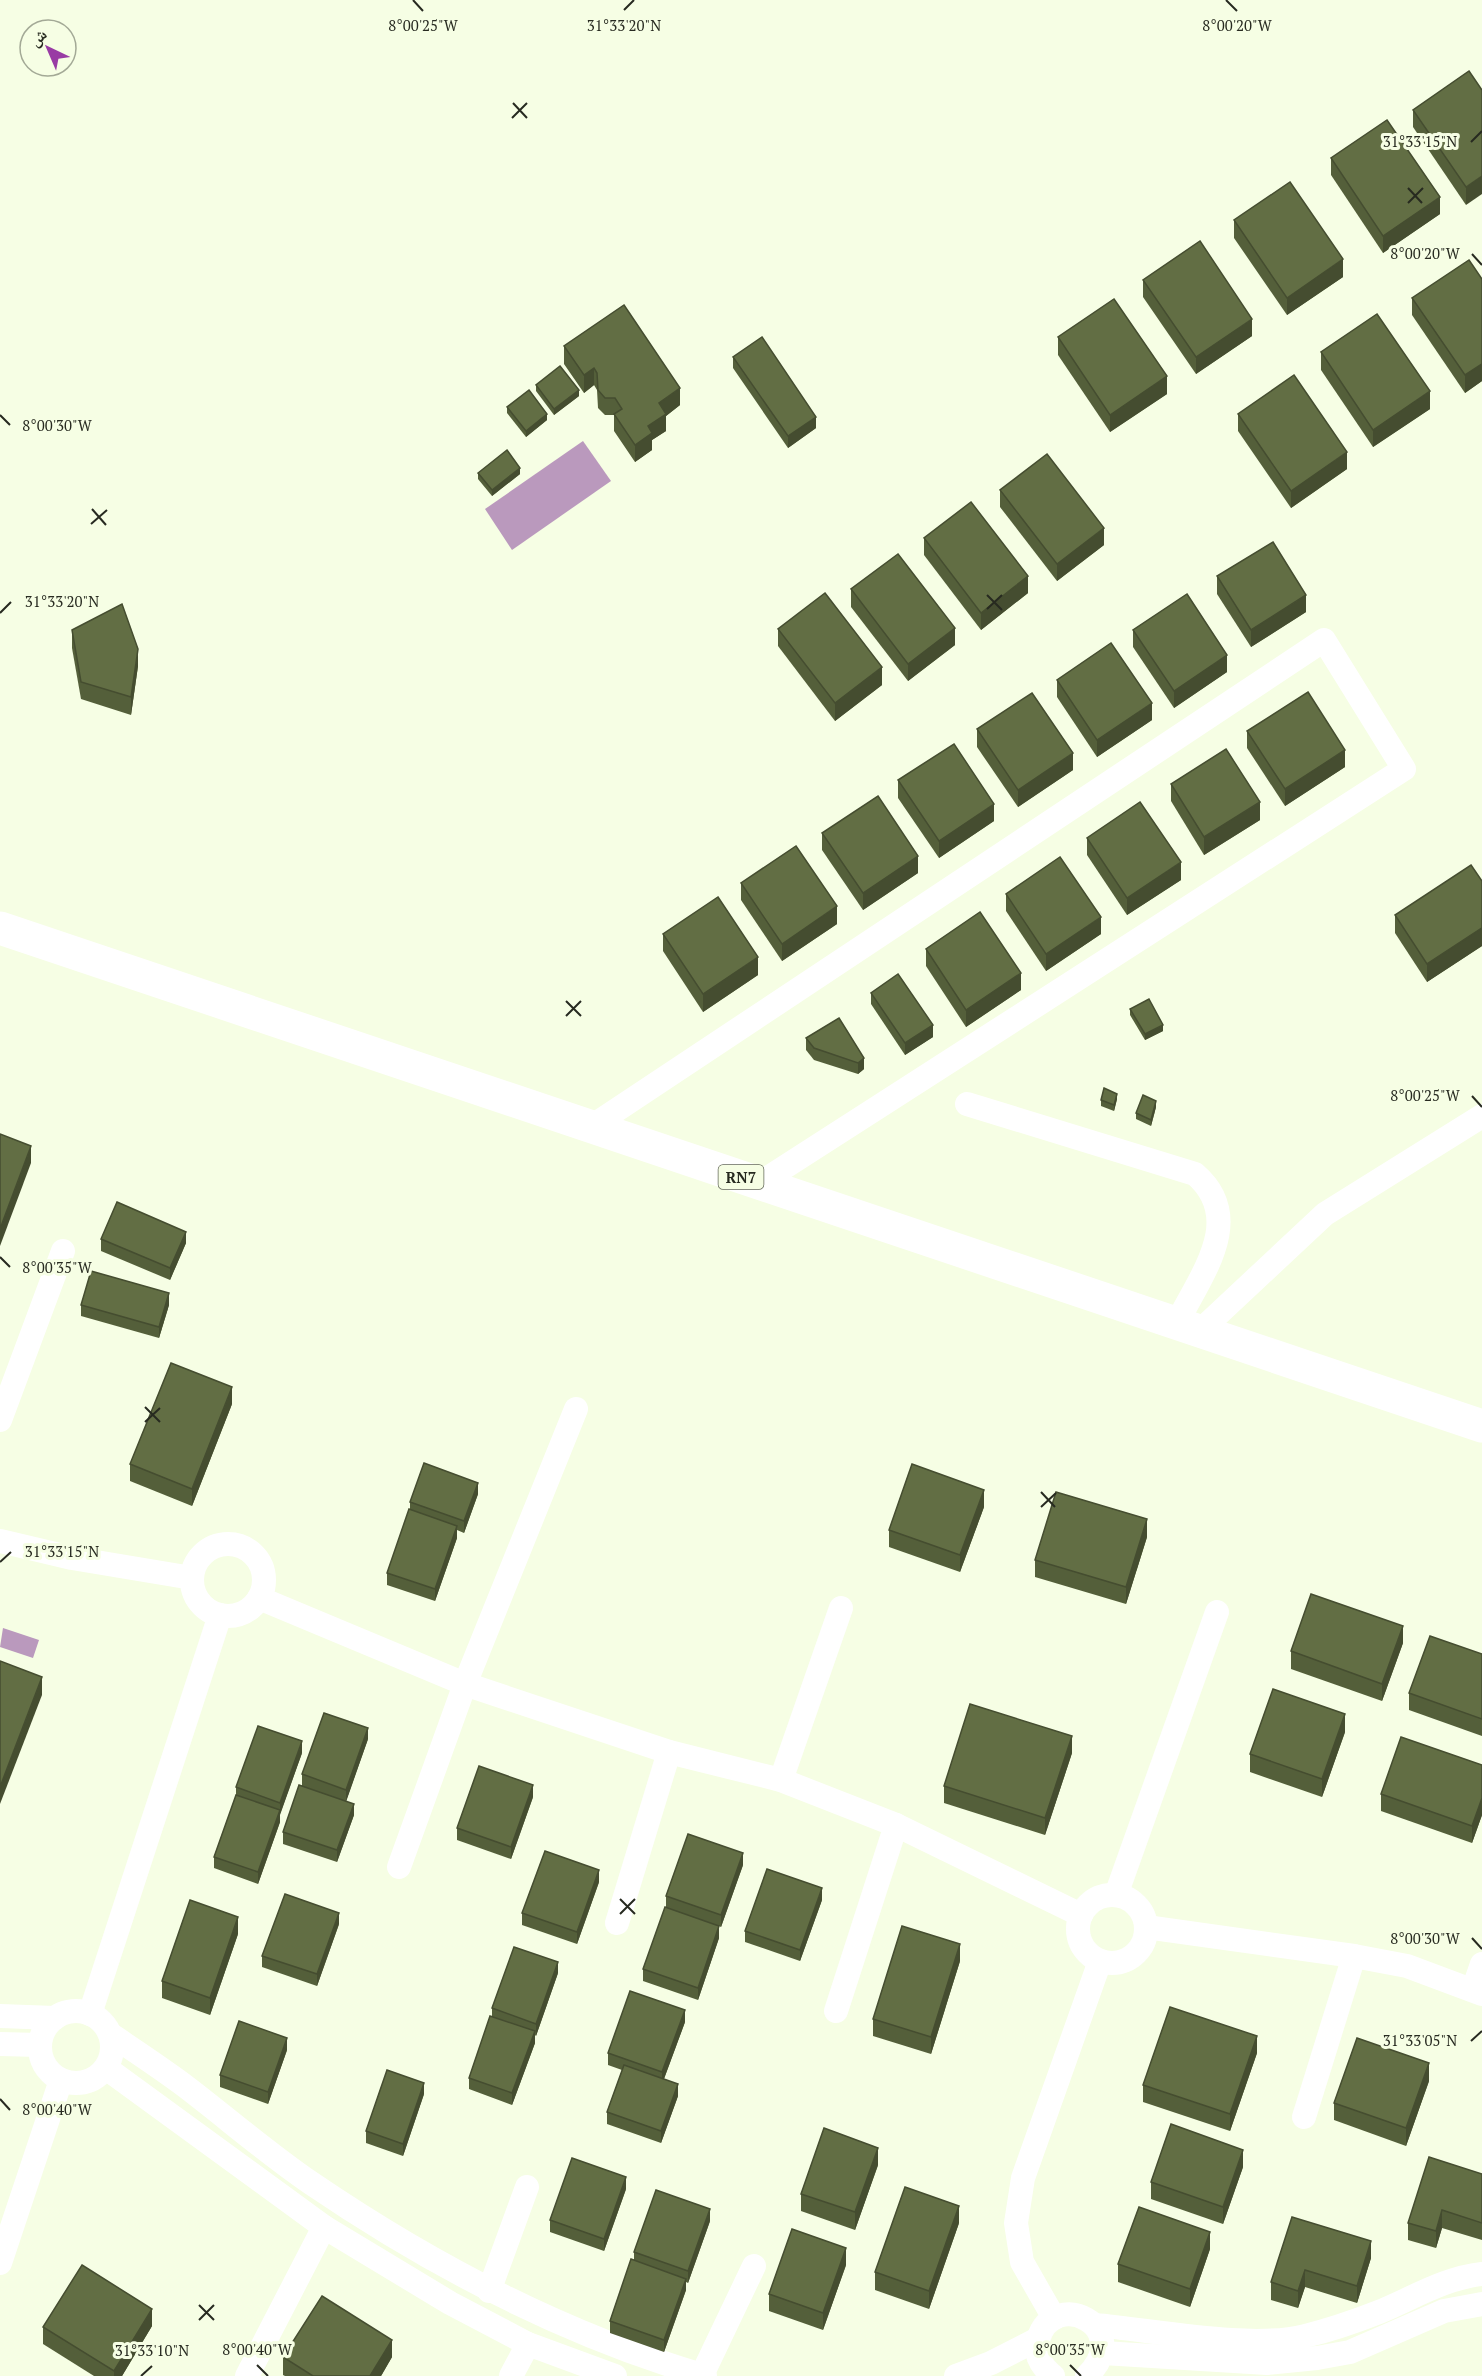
<svg xmlns="http://www.w3.org/2000/svg" width="1482" height="2376" font-family="'PT Serif','Noto Naskh Arabic',serif">
<style>
.water{fill:#ba99bd}
.lines{fill:none;stroke-linecap:round;stroke-linejoin:round}
.street{stroke:#fff;stroke-width:24}
.primary{stroke:#fff;stroke-width:33}
.wall{fill:#545f3a}
.shaded-wall{fill:#454d30}
.building{fill:#626e44;stroke:#454d30;stroke-width:1.5}
.ticks{fill:none;stroke:#272a20;stroke-width:2}
.labels{text-anchor:middle;dominant-baseline:central;stroke-width:6;stroke-linejoin:round;paint-order:stroke}
.shield{fill:#f6fee4;stroke:#656a5b;stroke-width:1.5}
.shield-label{font-size:15px;font-weight:bold;fill:#272a20}
.ticks-label{font-size:15px;text-anchor:middle;fill:#272a20;stroke:#f6fee4;stroke-width:6;stroke-linejoin:round;paint-order:stroke}
</style>
<rect width="100%" height="100%" fill="#f6fee4"/>
<g class="water">
<polygon points="583,441 611,481 512,550 485,509"/>
<polygon points="3,1628 39,1640 33,1658 0,1647"/>
</g>
<g class="lines">
<g class="street">
<path d="M967 1104 1195 1174C1247 1219 1200 1276 1177 1323"/>
<polyline points="591,1127 1324,640 1404,769 760,1183"/>
<polyline points="1200,1331 1325,1214 1482,1116"/>
<polyline points="0,1420 63,1251"/>
<polyline points="0,1541 72,1558 192,1578"/>
<circle cx="228" cy="1580" r="36"/>
<polyline points="259,1598 465,1684 669,1752 781,1780 896,1825 1081,1915"/>
<polyline points="781,1780 841,1608"/>
<polyline points="399,1867 465,1684 576,1409"/>
<polyline points="1116,1895 1217,1612"/>
<circle cx="1112" cy="1929" r="34"/>
<polyline points="617,1923 669,1752"/>
<polyline points="1146,1927 1354,1956 1407,1966 1482,1994"/>
<polyline points="1473,1990 1482,1964"/>
<polyline points="836,2011 896,1825"/>
<circle cx="76" cy="2047" r="36"/>
<polyline points="90,2014 220,1615"/>
<polyline points="0,2016 55,2018"/>
<path d="M110 2034C135 2051 161 2068 185 2086 227 2118 267 2153 311 2183 433 2266 562 2334 705 2376"/>
<polyline points="0,2044 40,2045"/>
<polyline points="106,2068 324,2227 450,2303 528,2344 615,2376"/>
<polyline points="1304,2117 1354,1956"/>
<polyline points="0,2263 61,2080"/>
<polyline points="489,2291 527,2187"/>
<polyline points="1054,2318 1022,2262 1016,2223 1023,2178 1100,1961"/>
<path d="M1095 2325C1153 2330 1251 2350 1305 2336 1330 2330 1356 2321 1379 2312 1413 2298 1445 2278 1482 2274"/>
<polyline points="1103,2353 1267,2363 1317,2358 1350,2352 1444,2311 1482,2304"/>
<polyline points="702,2375 754,2266"/>
<polyline points="247,2376 324,2227"/>
<polyline points="511,2376 528,2344"/>
<polyline points="956,2376 991,2363 1038,2339"/>
<path d="M1053 2376C1041 2366 1034 2355 1038 2340 1053 2286 1136 2327 1087 2376"/>
</g>
<polyline class="primary" points="0,928 1482,1426"/>
</g>
<g class="wall">
<polygon points="1469,71 1466,205 1413,127 1413,110"/>
<polygon points="1331,158 1440,214 1383,253 1331,175"/>
<polygon points="1234,220 1343,277 1287,315 1234,238"/>
<polygon points="1482,279 1482,381 1465,393 1412,315 1412,298"/>
<polygon points="1143,280 1252,336 1196,374 1143,297"/>
<polygon points="1058,337 1167,394 1110,432 1058,355"/>
<polygon points="564,346 680,405 666,416 666,431 652,440 652,450 635,462 614,431 614,415 605,415 598,408 597,390 594,385 584,393 564,364"/>
<polygon points="1321,352 1430,409 1373,447 1321,370"/>
<polygon points="733,357 816,428 788,448 733,368"/>
<polygon points="536,385 579,396 554,415 536,391"/>
<polygon points="507,407 547,420 526,437 507,413"/>
<polygon points="1238,414 1347,469 1291,508 1238,431"/>
<polygon points="478,473 520,474 492,496 478,479"/>
<polygon points="1000,490 1104,545 1057,581 1000,507"/>
<polygon points="924,538 1028,593 981,630 924,555"/>
<polygon points="1217,576 1306,612 1251,647 1217,594"/>
<polygon points="851,589 955,645 908,681 851,607"/>
<polygon points="778,629 882,685 835,721 778,646"/>
<polygon points="72,630 138,666 131,715 81,699 72,648"/>
<polygon points="1133,630 1227,672 1174,708 1133,647"/>
<polygon points="1057,680 1152,720 1097,757 1057,697"/>
<polygon points="977,729 1073,770 1018,807 977,747"/>
<polygon points="1247,731 1345,767 1285,806 1247,748"/>
<polygon points="898,780 994,821 939,858 898,798"/>
<polygon points="1171,784 1260,820 1204,855 1171,801"/>
<polygon points="822,833 918,873 863,910 822,850"/>
<polygon points="1087,838 1181,880 1127,915 1087,855"/>
<polygon points="1482,881 1482,946 1427,982 1395,933 1395,915"/>
<polygon points="741,883 837,924 782,961 741,900"/>
<polygon points="1006,894 1101,934 1046,971 1006,911"/>
<polygon points="663,934 758,975 703,1012 663,951"/>
<polygon points="926,949 1021,990 966,1027 926,966"/>
<polygon points="871,993 933,1037 905,1055 871,1004"/>
<polygon points="1130,1009 1163,1031 1145,1040 1130,1015"/>
<polygon points="839,1018 864,1069 858,1074 814,1060 806,1050 806,1038"/>
<polygon points="1117,1099 1114,1111 1101,1106 1101,1100"/>
<polygon points="1156,1107 1151,1126 1136,1119 1136,1113"/>
<polygon points="101,1239 186,1243 170,1280 101,1251"/>
<polygon points="81,1305 169,1305 159,1338 81,1316"/>
<polygon points="232,1404 192,1506 130,1481 130,1464"/>
<polygon points="478,1494 464,1533 457,1530 457,1538 435,1601 387,1585 387,1573 410,1510 410,1502"/>
<polygon points="984,1507 960,1572 889,1547 889,1530"/>
<polygon points="1147,1537 1126,1604 1035,1577 1035,1560"/>
<polygon points="1403,1643 1382,1701 1291,1669 1291,1651"/>
<polygon points="1482,1654 1482,1736 1409,1710 1409,1693"/>
<polygon points="1345,1732 1322,1797 1250,1772 1250,1754"/>
<polygon points="368,1739 346,1801 354,1815 337,1862 283,1844 283,1832 302,1786 302,1774"/>
<polygon points="302,1753 280,1814 280,1822 258,1884 214,1868 214,1857 236,1795 236,1787"/>
<polygon points="1072,1753 1045,1835 944,1803 944,1786"/>
<polygon points="1482,1765 1482,1815 1472,1843 1381,1811 1381,1794"/>
<polygon points="533,1797 511,1859 457,1840 457,1828"/>
<polygon points="743,1865 721,1927 719,1926 719,1938 698,2000 643,1981 643,1969 666,1907 666,1896"/>
<polygon points="599,1882 577,1944 522,1925 522,1913"/>
<polygon points="822,1900 800,1961 745,1942 745,1931"/>
<polygon points="339,1924 317,1986 262,1967 262,1956"/>
<polygon points="238,1934 210,2015 162,1998 162,1981"/>
<polygon points="960,1961 931,2054 873,2036 873,2019"/>
<polygon points="558,1973 536,2036 535,2035 535,2043 512,2105 469,2089 469,2078 492,2016 492,2008"/>
<polygon points="685,2022 664,2079 678,2096 661,2143 607,2124 607,2112 622,2070 608,2065 608,2053"/>
<polygon points="287,2050 268,2104 220,2087 220,2075"/>
<polygon points="1257,2053 1230,2131 1143,2102 1143,2085"/>
<polygon points="1429,2081 1406,2146 1334,2120 1334,2103"/>
<polygon points="424,2094 403,2156 366,2143 366,2131"/>
<polygon points="878,2165 855,2230 801,2211 801,2194"/>
<polygon points="1243,2167 1223,2224 1151,2199 1151,2182"/>
<polygon points="1482,2174 1482,2240 1442,2228 1436,2248 1408,2240 1408,2223"/>
<polygon points="626,2189 604,2251 550,2232 550,2220"/>
<polygon points="710,2221 688,2283 686,2282 686,2290 664,2352 610,2333 610,2321 634,2260 634,2252"/>
<polygon points="959,2223 929,2309 875,2290 875,2272"/>
<polygon points="1371,2241 1371,2258 1357,2303 1305,2287 1298,2308 1271,2300 1271,2282"/>
<polygon points="1210,2249 1190,2307 1118,2282 1118,2264"/>
<polygon points="846,2265 823,2330 769,2311 769,2294"/>
<polygon points="152,2326 122,2376 94,2376 43,2344 43,2327"/>
<polygon points="283,2357 392,2357 381,2376 285,2376 283,2375"/>
</g>
<g class="shaded-wall">
<polygon points="1482,176 1482,194 1466,205 1466,187"/>
<polygon points="1440,197 1440,214 1383,253 1383,236"/>
<polygon points="1343,259 1343,277 1287,315 1287,298"/>
<polygon points="1252,319 1252,336 1196,374 1196,357"/>
<polygon points="1482,364 1482,381 1465,393 1465,375"/>
<polygon points="594,368 594,385 584,393 584,375"/>
<polygon points="1167,376 1167,394 1110,432 1110,415"/>
<polygon points="680,388 680,405 666,416 666,431 652,440 652,450 635,462 635,445 659,403"/>
<polygon points="579,390 579,396 554,415 554,409"/>
<polygon points="1430,391 1430,409 1373,447 1373,430"/>
<polygon points="547,414 547,420 526,437 526,431"/>
<polygon points="816,417 816,428 788,448 788,436"/>
<polygon points="1347,452 1347,469 1291,508 1291,491"/>
<polygon points="520,468 520,474 492,496 492,490"/>
<polygon points="1104,528 1104,545 1057,581 1057,564"/>
<polygon points="1028,576 1028,593 981,630 981,613"/>
<polygon points="1306,595 1306,612 1251,647 1251,630"/>
<polygon points="955,628 955,645 908,681 908,664"/>
<polygon points="138,649 138,666 131,715 131,697"/>
<polygon points="1227,655 1227,672 1174,708 1174,691"/>
<polygon points="882,667 882,685 835,721 835,703"/>
<polygon points="1152,703 1152,720 1097,757 1097,740"/>
<polygon points="1345,750 1345,767 1285,806 1285,789"/>
<polygon points="1073,753 1073,770 1018,807 1018,790"/>
<polygon points="1260,802 1260,820 1204,855 1204,837"/>
<polygon points="994,804 994,821 939,858 939,841"/>
<polygon points="918,856 918,873 863,910 863,893"/>
<polygon points="1181,862 1181,880 1127,915 1127,898"/>
<polygon points="837,906 837,924 782,961 782,944"/>
<polygon points="1101,917 1101,934 1046,971 1046,954"/>
<polygon points="1482,928 1482,946 1427,982 1427,964"/>
<polygon points="758,957 758,975 703,1012 703,994"/>
<polygon points="1021,973 1021,990 966,1027 966,1010"/>
<polygon points="933,1025 933,1037 905,1055 905,1043"/>
<polygon points="1163,1025 1163,1031 1145,1040 1145,1034"/>
<polygon points="864,1058 864,1069 858,1074 858,1063"/>
<polygon points="1117,1094 1117,1099 1114,1111 1114,1105"/>
<polygon points="1156,1101 1156,1107 1151,1126 1151,1120"/>
<polygon points="31,1146 31,1163 0,1246 0,1229"/>
<polygon points="186,1232 186,1243 170,1280 170,1268"/>
<polygon points="169,1293 169,1305 159,1338 159,1327"/>
<polygon points="232,1387 232,1404 192,1506 192,1489"/>
<polygon points="478,1483 478,1494 464,1533 464,1521"/>
<polygon points="984,1490 984,1507 960,1572 960,1555"/>
<polygon points="1147,1519 1147,1537 1126,1604 1126,1587"/>
<polygon points="457,1526 457,1538 435,1601 435,1589"/>
<polygon points="1403,1626 1403,1643 1382,1701 1382,1684"/>
<polygon points="42,1677 42,1695 0,1804 0,1787"/>
<polygon points="1345,1714 1345,1732 1322,1797 1322,1779"/>
<polygon points="368,1728 368,1739 346,1802 346,1790"/>
<polygon points="1072,1736 1072,1753 1045,1835 1045,1818"/>
<polygon points="302,1741 302,1753 280,1815 280,1803"/>
<polygon points="533,1785 533,1797 511,1859 511,1847"/>
<polygon points="1482,1798 1482,1815 1472,1843 1472,1826"/>
<polygon points="354,1804 354,1815 337,1862 337,1850"/>
<polygon points="280,1810 280,1822 258,1884 258,1872"/>
<polygon points="743,1853 743,1865 721,1927 721,1915"/>
<polygon points="599,1870 599,1882 577,1944 577,1932"/>
<polygon points="822,1888 822,1900 800,1961 800,1950"/>
<polygon points="339,1913 339,1924 317,1986 317,1974"/>
<polygon points="238,1917 238,1934 210,2015 210,1998"/>
<polygon points="719,1926 719,1938 698,2000 698,1988"/>
<polygon points="960,1944 960,1961 931,2054 931,2037"/>
<polygon points="558,1962 558,1973 536,2036 536,2024"/>
<polygon points="685,2010 685,2022 662,2084 662,2072"/>
<polygon points="535,2031 535,2043 512,2105 512,2093"/>
<polygon points="1257,2036 1257,2053 1230,2131 1230,2114"/>
<polygon points="287,2038 287,2050 268,2104 268,2092"/>
<polygon points="1429,2063 1429,2081 1406,2146 1406,2128"/>
<polygon points="424,2083 424,2094 403,2156 403,2144"/>
<polygon points="678,2084 678,2096 661,2143 661,2131"/>
<polygon points="878,2148 878,2165 855,2230 855,2212"/>
<polygon points="1243,2150 1243,2167 1223,2224 1223,2207"/>
<polygon points="626,2177 626,2189 604,2251 604,2239"/>
<polygon points="959,2206 959,2223 929,2309 929,2291"/>
<polygon points="710,2209 710,2221 688,2283 688,2271"/>
<polygon points="1442,2210 1442,2228 1436,2248 1436,2231"/>
<polygon points="1210,2232 1210,2249 1190,2307 1190,2289"/>
<polygon points="1371,2241 1371,2258 1357,2303 1357,2286"/>
<polygon points="846,2248 846,2265 823,2330 823,2313"/>
<polygon points="1305,2270 1305,2287 1298,2308 1298,2291"/>
<polygon points="686,2279 686,2290 664,2352 664,2340"/>
<polygon points="152,2309 152,2326 122,2376 114,2376 114,2371"/>
<polygon points="392,2340 392,2357 381,2376 370,2376"/>
</g>
<g class="building">
<polygon points="1469,71 1482,90 1482,176 1466,187 1413,110"/>
<polygon points="1387,120 1440,197 1383,236 1331,158"/>
<polygon points="1290,182 1343,259 1287,298 1234,220"/>
<polygon points="1200,241 1252,319 1196,357 1143,280"/>
<polygon points="1469,260 1482,279 1482,364 1465,375 1412,298"/>
<polygon points="1114,299 1167,376 1110,415 1058,337"/>
<polygon points="624,305 680,388 659,403 666,414 648,426 652,433 635,445 614,414 622,409 615,398 605,398 598,390 597,373 594,368 584,375 564,346"/>
<polygon points="1377,314 1430,391 1373,430 1321,352"/>
<polygon points="762,337 816,417 788,436 733,357"/>
<polygon points="560,366 579,390 554,409 536,385"/>
<polygon points="1294,375 1347,452 1291,491 1238,414"/>
<polygon points="529,390 547,414 526,431 507,407"/>
<polygon points="507,450 520,468 492,490 478,473"/>
<polygon points="1047,454 1104,528 1057,564 1000,490"/>
<polygon points="971,502 1028,576 981,613 924,538"/>
<polygon points="1273,542 1306,595 1251,630 1217,576"/>
<polygon points="898,554 955,628 908,664 851,589"/>
<polygon points="825,593 882,667 835,703 778,629"/>
<polygon points="1187,594 1227,655 1174,691 1133,630"/>
<polygon points="122,604 138,649 131,697 81,682 72,630"/>
<polygon points="1111,643 1152,703 1097,740 1057,680"/>
<polygon points="1308,692 1345,750 1285,789 1247,731"/>
<polygon points="1032,693 1073,753 1018,790 977,729"/>
<polygon points="954,744 994,804 939,841 898,780"/>
<polygon points="1226,749 1260,802 1204,837 1171,784"/>
<polygon points="878,796 918,856 863,893 822,833"/>
<polygon points="1140,802 1181,862 1127,898 1087,838"/>
<polygon points="796,846 837,906 782,944 741,883"/>
<polygon points="1060,857 1101,917 1046,954 1006,894"/>
<polygon points="1471,865 1482,881 1482,928 1427,964 1395,915"/>
<polygon points="718,897 758,957 703,994 663,934"/>
<polygon points="980,912 1021,973 966,1010 926,949"/>
<polygon points="898,974 933,1025 905,1043 871,993"/>
<polygon points="1149,999 1163,1025 1145,1034 1130,1009"/>
<polygon points="839,1018 864,1058 858,1063 814,1048 806,1038"/>
<polygon points="1104,1088 1117,1094 1114,1105 1101,1100"/>
<polygon points="1143,1095 1156,1101 1151,1120 1136,1113"/>
<polygon points="0,1134 31,1146 0,1229"/>
<polygon points="117,1202 186,1232 170,1268 101,1239"/>
<polygon points="91,1271 169,1293 159,1327 81,1305"/>
<polygon points="171,1363 232,1387 192,1489 130,1464"/>
<polygon points="424,1463 478,1483 464,1521 410,1502"/>
<polygon points="912,1464 984,1490 960,1555 889,1530"/>
<polygon points="1056,1492 1147,1519 1126,1587 1035,1560"/>
<polygon points="409,1509 457,1526 435,1589 387,1573"/>
<polygon points="1311,1594 1403,1626 1382,1684 1291,1651"/>
<polygon points="1430,1636 1482,1654 1482,1719 1409,1693"/>
<polygon points="0,1661 42,1677 0,1787"/>
<polygon points="1273,1689 1345,1714 1322,1779 1250,1754"/>
<polygon points="970,1704 1072,1736 1045,1818 944,1786"/>
<polygon points="324,1713 368,1728 346,1790 302,1774"/>
<polygon points="258,1726 302,1741 280,1803 236,1787"/>
<polygon points="1401,1737 1482,1765 1482,1798 1472,1826 1381,1794"/>
<polygon points="479,1766 533,1785 511,1847 457,1828"/>
<polygon points="299,1785 354,1804 337,1850 283,1832"/>
<polygon points="236,1795 280,1810 258,1872 214,1857"/>
<polygon points="688,1834 743,1853 721,1915 666,1896"/>
<polygon points="545,1851 599,1870 577,1932 522,1913"/>
<polygon points="767,1869 822,1888 800,1950 745,1931"/>
<polygon points="285,1894 339,1913 317,1974 262,1956"/>
<polygon points="190,1900 238,1917 210,1998 162,1981"/>
<polygon points="665,1907 719,1926 698,1988 643,1969"/>
<polygon points="902,1926 960,1944 931,2037 873,2019"/>
<polygon points="514,1947 558,1962 536,2024 492,2008"/>
<polygon points="630,1991 685,2010 662,2072 608,2053"/>
<polygon points="1170,2007 1257,2036 1230,2114 1143,2085"/>
<polygon points="490,2016 535,2031 512,2093 469,2078"/>
<polygon points="239,2021 287,2038 268,2092 220,2075"/>
<polygon points="1357,2038 1429,2063 1406,2128 1334,2103"/>
<polygon points="624,2065 678,2084 661,2131 607,2112"/>
<polygon points="387,2070 424,2083 403,2144 366,2131"/>
<polygon points="1171,2124 1243,2150 1223,2207 1151,2182"/>
<polygon points="824,2128 878,2148 855,2212 801,2194"/>
<polygon points="1429,2157 1482,2174 1482,2223 1442,2210 1436,2231 1408,2223"/>
<polygon points="572,2158 626,2177 604,2239 550,2220"/>
<polygon points="905,2187 959,2206 929,2291 875,2272"/>
<polygon points="656,2190 710,2209 688,2271 634,2252"/>
<polygon points="1139,2207 1210,2232 1190,2289 1118,2264"/>
<polygon points="1292,2217 1371,2241 1357,2286 1305,2270 1298,2291 1271,2282"/>
<polygon points="792,2229 846,2248 823,2313 769,2294"/>
<polygon points="631,2259 686,2279 664,2340 610,2321"/>
<polygon points="82,2265 152,2309 114,2371 43,2327"/>
<polygon points="322,2296 392,2340 370,2376 313,2376 283,2357"/>
</g>
<path class="ticks" d="M413 0 423 11M1226 0 1237 11M624 10 634 0M513 103 527 118M512 118 527 103M1471 142 1482 131M1408 188 1422 203M1408 203 1423 188M1472 254 1482 265M0 415 10 425M92 509 106 525M91 524 107 510M987 595 1002 610M987 609 1002 595M0 613 11 602M566 1001 581 1016M566 1016 581 1001M1472 1096 1482 1107M0 1257 10 1267M145 1407 160 1422M145 1422 160 1408M1041 1492 1055 1507M1041 1507 1056 1493M0 1562 11 1552M620 1899 635 1914M620 1914 635 1899M1472 1938 1482 1949M1471 2041 1482 2031M0 2099 10 2110M199 2305 214 2320M199 2320 214 2305M257 2365 268 2376M1070 2365 1081 2376M141 2376 152 2366"/>
<g class="labels">
<rect class="shield" x="718.5" y="1165" width="45" height="24" rx="4.5"/>
<g class="shield-label">
<text x="741" y="1177">RN7</text>
</g>
</g>
<g class="ticks-label">
<text x="624" y="31">31°33'20"N</text>
<text x="423" y="31">8°00'25"W</text>
<text x="1237" y="31">8°00'20"W</text>
<text x="1420" y="147">31°33'15"N</text>
<text x="1425" y="259">8°00'20"W</text>
<text x="57" y="431">8°00'30"W</text>
<text x="62" y="607">31°33'20"N</text>
<text x="1425" y="1101">8°00'25"W</text>
<text x="57" y="1273">8°00'35"W</text>
<text x="62" y="1557">31°33'15"N</text>
<text x="1425" y="1944">8°00'30"W</text>
<text x="1420" y="2046">31°33'05"N</text>
<text x="57" y="2115">8°00'40"W</text>
<text x="257" y="2355">8°00'40"W</text>
<text x="1070" y="2355">8°00'35"W</text>
<text x="152" y="2356">31°33'10"N</text>
</g>
<g transform="translate(48 48) rotate(316)"><circle r="28" fill="#f6fee4" stroke="#a3a996" stroke-width="1.5"/>
<path d="M0-4.5L10 22L0 15L-10 22Z" fill="#993ba4"/>
<text y="-9" font-size="16" font-weight="bold" text-anchor="middle" fill="#272a20">ش</text>
</g>
</svg>
